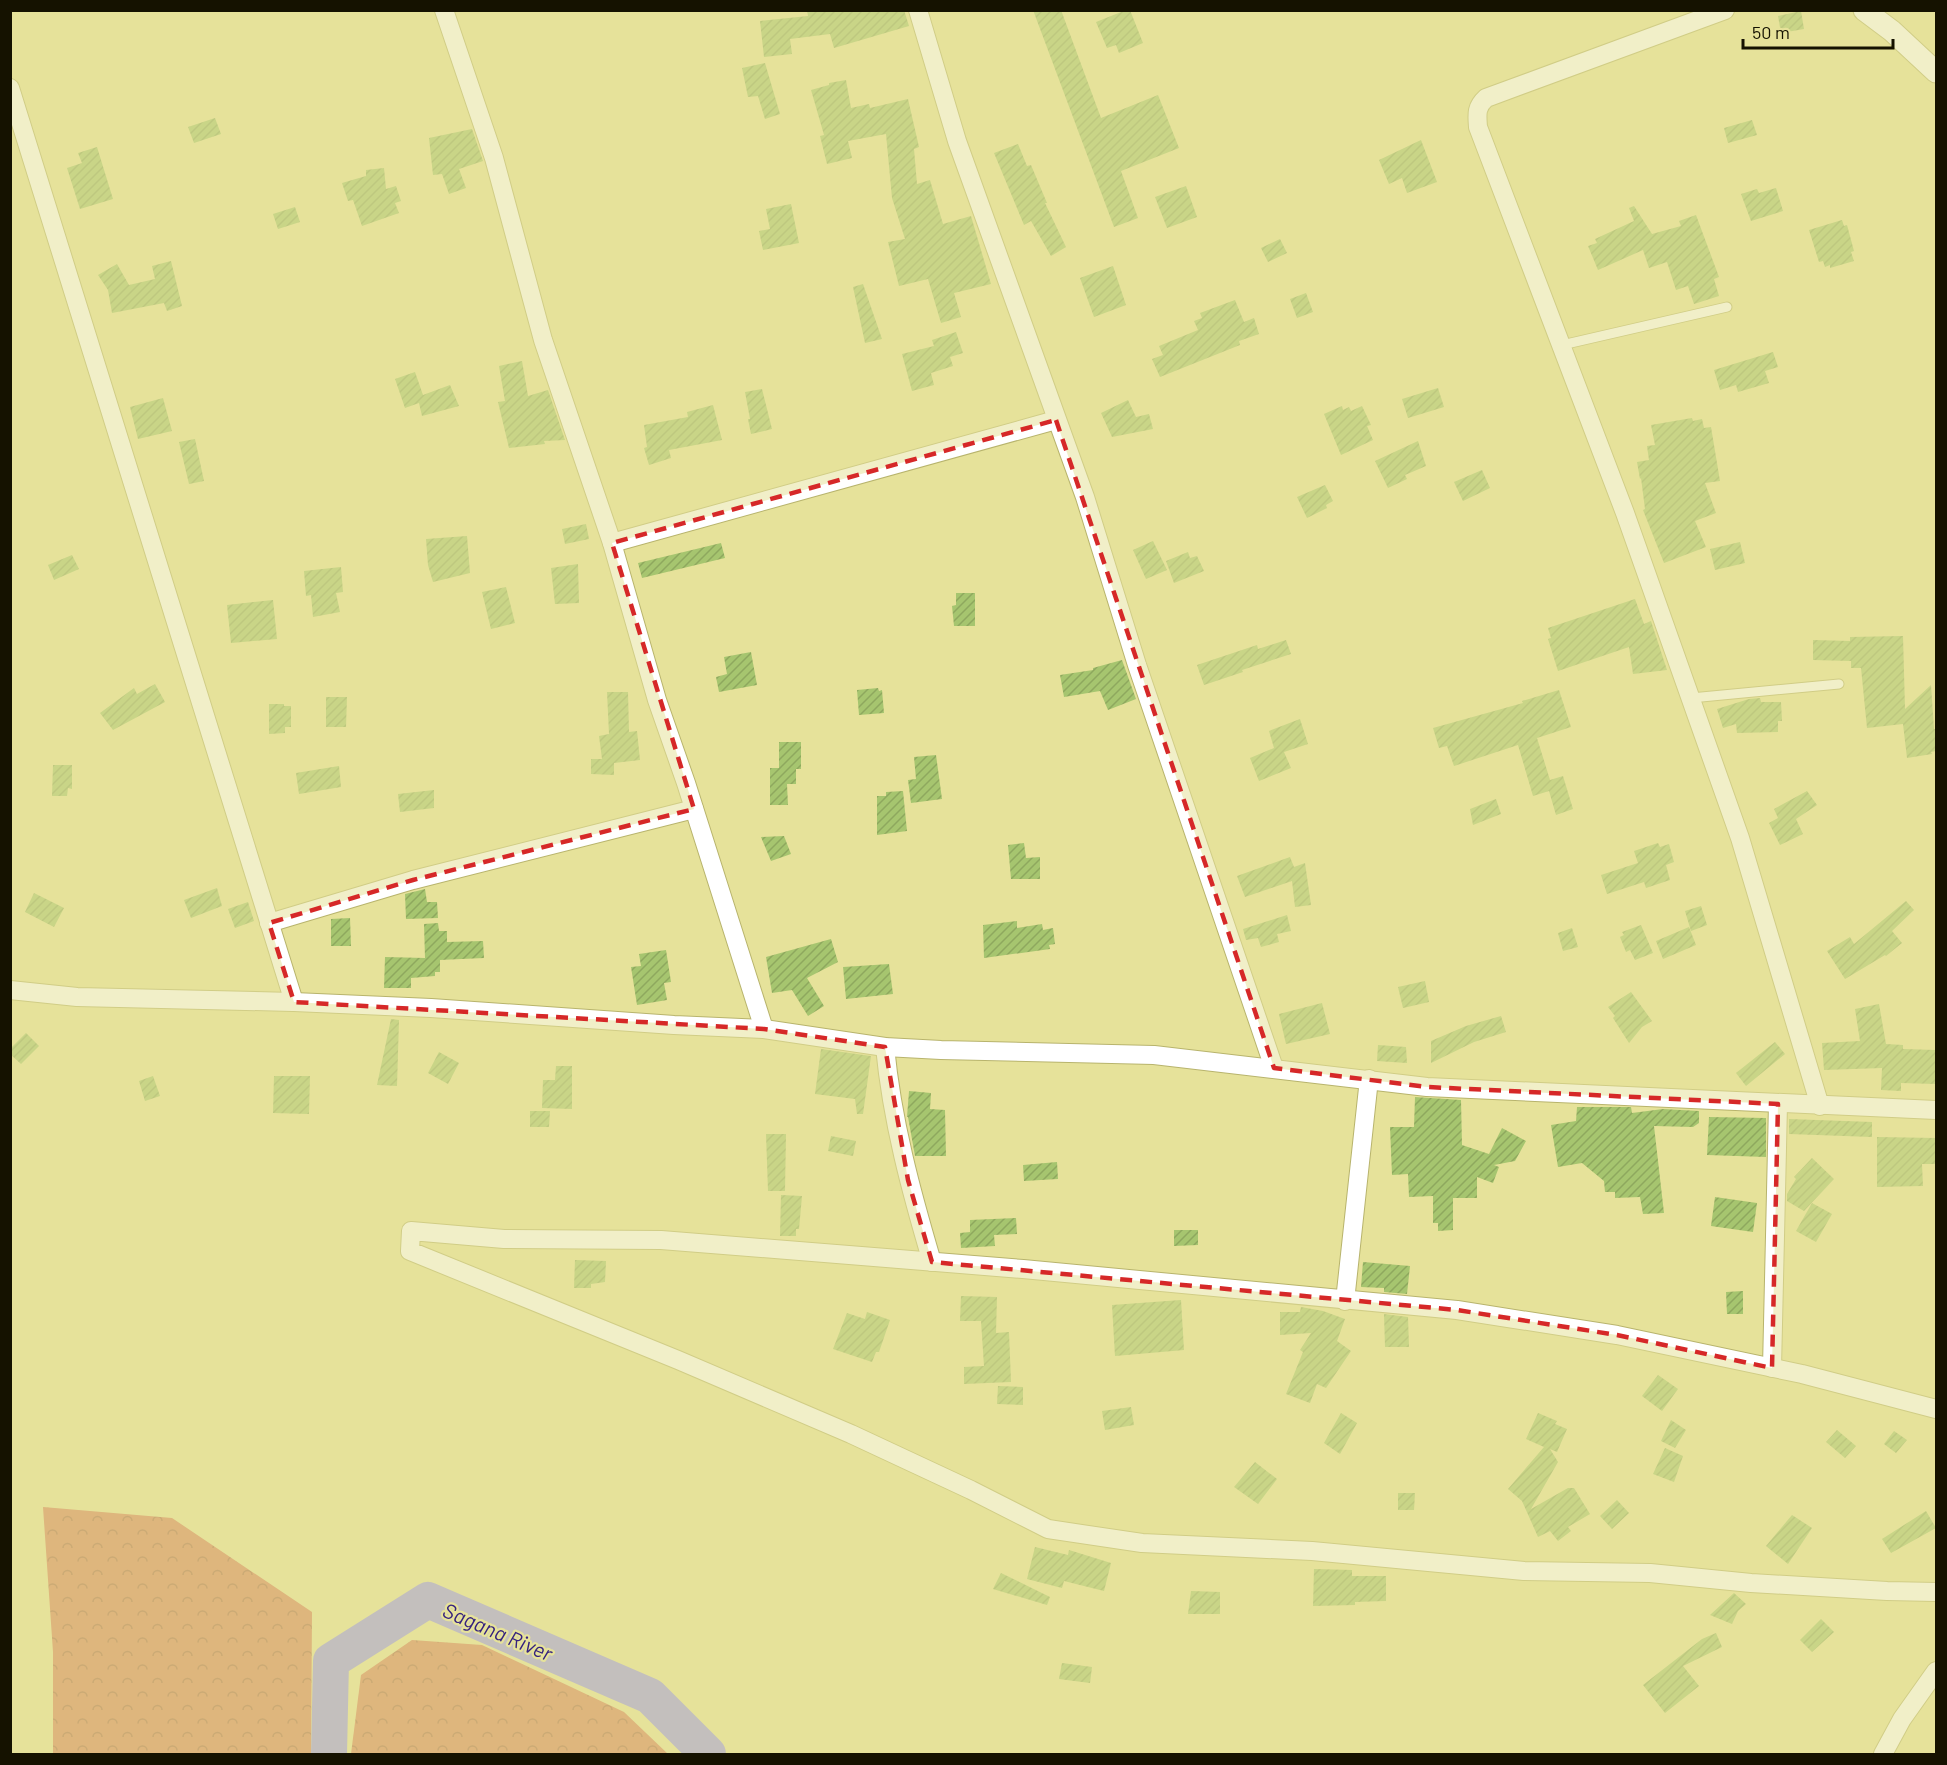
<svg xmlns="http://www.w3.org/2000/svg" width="1947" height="1765" font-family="Barlow,sans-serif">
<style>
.forest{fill:url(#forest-crowns)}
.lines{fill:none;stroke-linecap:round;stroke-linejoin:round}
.river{stroke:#9995e6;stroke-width:36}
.building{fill:url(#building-hatch)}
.service-casing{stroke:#b8b46d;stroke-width:11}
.minor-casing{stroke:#b8b46d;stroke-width:20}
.tertiary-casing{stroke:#b8b46d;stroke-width:23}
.service{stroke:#fff;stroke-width:9}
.minor{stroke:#fff;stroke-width:18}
.tertiary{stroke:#fff;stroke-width:21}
.marked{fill:none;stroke:#d62828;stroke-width:4.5;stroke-dasharray:12 8;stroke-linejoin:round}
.labels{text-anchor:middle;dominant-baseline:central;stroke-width:4.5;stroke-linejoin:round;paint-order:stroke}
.water-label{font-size:21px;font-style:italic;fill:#35227f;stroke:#e6e29a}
</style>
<defs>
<pattern id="forest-crowns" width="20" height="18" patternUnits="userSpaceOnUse" patternTransform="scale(1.5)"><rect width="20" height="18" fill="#d48059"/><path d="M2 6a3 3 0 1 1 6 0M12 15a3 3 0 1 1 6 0" fill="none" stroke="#ab6747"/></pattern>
<pattern id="building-hatch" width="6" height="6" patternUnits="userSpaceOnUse" patternTransform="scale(1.5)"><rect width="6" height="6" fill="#a6c56f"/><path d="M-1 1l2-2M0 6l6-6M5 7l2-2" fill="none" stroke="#8ea85e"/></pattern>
</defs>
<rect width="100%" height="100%" fill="#e6e29a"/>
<g class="forest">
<polygon points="43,1507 172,1518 312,1612 311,1754 53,1754 53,1652"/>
<polygon points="412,1640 482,1645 624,1712 668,1754 351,1754 361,1675"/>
</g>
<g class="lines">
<polyline class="river" points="329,1754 331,1661 428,1600 650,1696 708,1754"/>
</g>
<g class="building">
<polygon points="807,10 904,10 909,26 834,48 830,34 790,39 792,54 764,57 760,21 808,16"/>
<polygon points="1033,10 1061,10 1101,118 1158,95 1179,148 1121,171 1138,218 1114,227"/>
<polygon points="1126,10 1130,10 1143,43 1119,53 1116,45 1107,48 1096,22"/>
<polygon points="1801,11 1804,29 1781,33 1778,16"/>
<polygon points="765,63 780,114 765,119 758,96 748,97 742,68"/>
<polygon points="846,80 851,108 869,104 870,108 908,99 919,147 914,149 917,184 930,180 943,224 971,216 991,284 954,293 961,317 941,323 928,279 899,286 888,242 905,239 892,198 886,134 848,141 852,158 827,164 820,136 824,135 811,90 829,85 829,83"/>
<polygon points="215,118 221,134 194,143 188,127"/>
<polygon points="1752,120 1757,135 1728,143 1724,128"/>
<polygon points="472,129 483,161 459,169 466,188 449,194 442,174 433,175 429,138"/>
<polygon points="1421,140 1437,182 1407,193 1402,178 1389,184 1379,160"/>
<polygon points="1018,144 1027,166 1031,165 1047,203 1045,203 1066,247 1051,256 1031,221 1024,225 994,153"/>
<polygon points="97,147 113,199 80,209 67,168 82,163 78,153"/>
<polygon points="384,168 386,189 396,186 401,201 395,203 399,213 362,226 353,200 348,201 342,183 366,176 366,170"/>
<polygon points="1186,186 1197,217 1167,228 1155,197"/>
<polygon points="1776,188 1783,211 1751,221 1741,194 1757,189 1759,193"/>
<polygon points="791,204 799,243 763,250 759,231 770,229 766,209"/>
<polygon points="1634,206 1652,234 1681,226 1679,221 1696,215 1719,277 1714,279 1719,296 1694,304 1688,286 1676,290 1667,262 1649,268 1643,250 1598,270 1588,246 1597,243 1595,239 1634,221 1629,208"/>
<polygon points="295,207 300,222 278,229 273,214"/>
<polygon points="1842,220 1844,226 1847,225 1854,251 1851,252 1854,261 1830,268 1830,265 1825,267 1823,261 1819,262 1809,230"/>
<polygon points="1280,239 1287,253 1268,262 1261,248"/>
<polygon points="171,261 182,306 167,311 164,303 112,313 108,290 98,275 117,264 129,285 155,279 152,266"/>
<polygon points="1113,266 1126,305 1094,317 1080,278"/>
<polygon points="863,284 882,339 865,343 853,287"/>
<polygon points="1306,293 1313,312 1297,318 1290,299"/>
<polygon points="1235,300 1244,322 1254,318 1259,334 1239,341 1240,345 1160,377 1152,359 1163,355 1159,346 1198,330 1194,321 1202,318 1200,313"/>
<polygon points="956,332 963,353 950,357 953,366 931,373 934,385 912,391 902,354 934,346 932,340"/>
<polygon points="1773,352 1778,367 1765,371 1769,383 1738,392 1736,385 1720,390 1714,370"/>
<polygon points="522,361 528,396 548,390 565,440 544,441 545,444 509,448 498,402 505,401 499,366"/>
<polygon points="415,372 423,395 450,385 459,406 422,416 419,403 405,408 395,379"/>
<polygon points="1438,388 1444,407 1408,418 1402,399"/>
<polygon points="762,389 772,429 751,434 748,419 750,419 745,392"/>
<polygon points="163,398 172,431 138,439 130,407"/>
<polygon points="1128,400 1136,417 1149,414 1153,429 1112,437 1101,413"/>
<polygon points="713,405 722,440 669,450 671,458 649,465 644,448 647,447 644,425 688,417 687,412"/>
<polygon points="1342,406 1343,410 1349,407 1351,411 1362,406 1371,425 1367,426 1373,440 1341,455 1324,414"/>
<polygon points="1692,418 1693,421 1702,419 1704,428 1711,427 1720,481 1705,483 1716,513 1695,521 1706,547 1664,563 1643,510 1645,509 1641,478 1640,479 1637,462 1649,460 1647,446 1655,445 1651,425"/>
<polygon points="195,439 204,481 189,484 179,442"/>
<polygon points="1418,441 1426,466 1405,475 1407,479 1388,488 1375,461"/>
<polygon points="1482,470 1490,488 1463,501 1454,482"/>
<polygon points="1325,485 1333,501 1326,505 1327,508 1307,518 1297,497"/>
<polygon points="586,524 589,539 565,544 562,529"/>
<polygon points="467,536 470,573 433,582 428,565 426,539"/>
<polygon points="1153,541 1167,570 1146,579 1133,550"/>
<polygon points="1740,542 1745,563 1715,570 1710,549"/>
<polygon points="721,543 725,558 642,578 638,563"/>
<polygon points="1188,552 1190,558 1197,556 1204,571 1174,583 1166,561"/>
<polygon points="72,555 79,569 54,580 48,565"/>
<polygon points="578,564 579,603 555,604 551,568"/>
<polygon points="341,567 343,592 336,593 340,612 313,617 311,595 306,596 304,571"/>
<polygon points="506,587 515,623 491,629 482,592"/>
<polygon points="956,593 975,593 975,626 954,626 952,606 956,605"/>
<polygon points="1635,599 1644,624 1651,621 1667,670 1633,674 1629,647 1558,671 1548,639 1551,638 1548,628"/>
<polygon points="273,600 277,639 231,643 227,605"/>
<polygon points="1903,636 1905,709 1931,685 1934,729 1936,729 1936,751 1931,752 1932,754 1907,758 1903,724 1867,728 1861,668 1851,668 1851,661 1813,660 1813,640 1850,641 1850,637"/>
<polygon points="1286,640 1291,654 1242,670 1243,672 1204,685 1197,665 1257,645 1258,649"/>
<polygon points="751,652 757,685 719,692 716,677 727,674 724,657"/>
<polygon points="1122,660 1136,699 1108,710 1100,691 1064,697 1060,675 1093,670 1093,668"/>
<polygon points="155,684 165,702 113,730 100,713 134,688 137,694"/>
<polygon points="878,688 879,691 882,690 884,713 859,715 857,690"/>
<polygon points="1559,690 1571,727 1537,738 1550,780 1563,776 1573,809 1556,815 1549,791 1533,796 1518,745 1454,766 1447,746 1439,748 1433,728 1523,703 1522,701"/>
<polygon points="607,692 628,692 629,732 637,731 640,760 614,763 614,775 591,774 591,759 602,759 599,736 609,734"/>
<polygon points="326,697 347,697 346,727 326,727"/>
<polygon points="1760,698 1761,702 1781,702 1782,721 1778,721 1778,732 1737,733 1736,724 1723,728 1717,709 1749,699"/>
<polygon points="269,704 284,704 284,706 291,706 291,727 285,727 285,733 269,734"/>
<polygon points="1300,719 1308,744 1284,752 1291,768 1259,781 1250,758 1274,748 1269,731"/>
<polygon points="779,742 801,742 801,769 796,769 796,784 787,784 788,805 770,805 770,768 779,768"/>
<polygon points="936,755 942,799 911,803 908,780 916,779 914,757"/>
<polygon points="53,765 72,765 72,789 68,788 67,796 52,796"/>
<polygon points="339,766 341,787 299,794 296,773"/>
<polygon points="434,790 434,808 400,812 398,794"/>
<polygon points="903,791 907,831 877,835 877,796 886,796 886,792"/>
<polygon points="1807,791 1817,805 1796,819 1803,834 1780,845 1769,823 1778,818 1774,809"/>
<polygon points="1496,799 1501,814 1473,825 1470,809"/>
<polygon points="784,836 791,854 771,861 761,837"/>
<polygon points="1024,843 1026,858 1040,857 1040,879 1011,879 1008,845"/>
<polygon points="1658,843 1660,847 1669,844 1674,862 1666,865 1670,880 1646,888 1644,882 1607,894 1601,875 1638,863 1634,851"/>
<polygon points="1290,857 1294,867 1305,863 1311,905 1295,907 1292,881 1245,897 1237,876"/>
<polygon points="217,888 222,906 191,918 184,900"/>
<polygon points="425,889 427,902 437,902 438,918 406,919 405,894"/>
<polygon points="34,893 64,908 54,927 25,912"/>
<polygon points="1906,901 1914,910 1892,931 1902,943 1886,956 1885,955 1845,979 1827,951 1850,937 1854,944"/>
<polygon points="248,902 254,921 235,928 228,909"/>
<polygon points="1701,906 1707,925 1691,931 1685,911"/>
<polygon points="1287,915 1291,931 1277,934 1279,942 1261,947 1258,938 1246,940 1243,929"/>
<polygon points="350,918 351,946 331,946 331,919"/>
<polygon points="1017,921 1017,928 1042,924 1043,930 1053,928 1055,944 1049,945 1050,949 984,958 983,925"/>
<polygon points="438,923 439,931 447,931 447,942 483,941 484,958 440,960 440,972 435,972 435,976 411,978 411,988 384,988 385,957 425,958 424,924"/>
<polygon points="1641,925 1653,953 1635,960 1630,950 1626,952 1620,937 1624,935 1622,932"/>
<polygon points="1689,927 1696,945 1663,959 1656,941"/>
<polygon points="1572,928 1578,947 1563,951 1558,933"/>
<polygon points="831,939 838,962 807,978 824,1006 808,1016 792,990 772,993 766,957"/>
<polygon points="666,950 671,982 664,983 667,1000 637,1005 631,967 641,966 639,954"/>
<polygon points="889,964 893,994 846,999 843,967"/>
<polygon points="1425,981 1429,1002 1403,1008 1398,987"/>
<polygon points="1631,992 1652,1021 1642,1027 1629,1043 1613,1018 1615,1016 1608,1007"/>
<polygon points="1322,1003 1330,1034 1286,1044 1279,1014"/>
<polygon points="1879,1004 1886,1044 1903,1045 1903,1049 1936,1050 1936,1084 1901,1083 1901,1091 1881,1090 1882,1068 1824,1070 1822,1043 1860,1041 1855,1009"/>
<polygon points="1501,1016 1506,1032 1474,1042 1431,1063 1431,1041 1466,1026"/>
<polygon points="391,1019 399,1020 397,1086 377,1085"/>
<polygon points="26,1033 39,1046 21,1064 10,1054 10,1049"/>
<polygon points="1775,1042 1785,1054 1746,1086 1736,1073"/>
<polygon points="1378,1045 1406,1047 1407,1063 1377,1061"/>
<polygon points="821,1049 871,1056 863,1114 857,1114 855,1099 815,1094"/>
<polygon points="439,1052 459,1063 448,1084 428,1073"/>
<polygon points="556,1066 572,1066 572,1109 542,1108 543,1080 555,1080"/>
<polygon points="153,1076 160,1096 145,1101 139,1081"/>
<polygon points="274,1076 310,1076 309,1114 273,1113"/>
<polygon points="909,1091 931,1093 930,1109 945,1110 946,1156 915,1156 908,1117 907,1117"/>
<polygon points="1415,1097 1461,1100 1462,1145 1489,1154 1502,1128 1526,1141 1515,1161 1494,1165 1499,1167 1493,1183 1477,1177 1477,1198 1453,1198 1453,1230 1438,1231 1438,1223 1433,1223 1433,1196 1409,1197 1408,1174 1392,1175 1390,1127 1414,1127"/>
<polygon points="1577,1107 1631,1107 1632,1113 1663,1109 1699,1111 1699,1123 1693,1127 1654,1126 1664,1213 1643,1214 1640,1197 1615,1198 1615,1192 1605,1192 1604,1181 1582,1163 1558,1167 1551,1125 1576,1121"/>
<polygon points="530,1111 550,1111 549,1127 530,1127"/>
<polygon points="1709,1117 1766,1118 1766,1157 1707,1155"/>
<polygon points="1789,1119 1872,1122 1872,1137 1789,1134"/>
<polygon points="766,1134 786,1134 785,1191 768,1191"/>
<polygon points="831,1136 856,1141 853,1156 828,1151"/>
<polygon points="1877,1137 1936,1138 1936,1164 1922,1164 1923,1186 1877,1187"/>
<polygon points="1812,1158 1834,1179 1804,1211 1787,1201 1787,1194 1796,1179 1794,1177"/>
<polygon points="1057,1162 1058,1179 1024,1181 1023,1165"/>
<polygon points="781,1195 802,1196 799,1229 796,1229 796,1236 780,1236"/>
<polygon points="1715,1197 1757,1203 1753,1232 1711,1226"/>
<polygon points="1812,1203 1832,1214 1816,1242 1796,1231"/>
<polygon points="1016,1218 1017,1234 994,1235 995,1246 961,1248 960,1233 970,1232 970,1220"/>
<polygon points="1174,1230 1198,1230 1198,1245 1174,1246"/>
<polygon points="575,1260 606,1261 605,1282 591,1284 591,1288 574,1288"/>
<polygon points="1363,1262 1410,1266 1407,1294 1384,1292 1384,1288 1361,1287"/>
<polygon points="1743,1291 1743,1314 1727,1314 1726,1292"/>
<polygon points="961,1296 997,1297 996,1333 1009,1332 1011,1382 964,1384 964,1367 984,1366 981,1321 960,1321"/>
<polygon points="1181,1300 1184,1350 1115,1356 1112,1305"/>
<polygon points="1301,1307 1323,1311 1345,1319 1337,1341 1351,1351 1326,1388 1317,1384 1310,1403 1286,1394 1303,1352 1300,1350 1311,1333 1280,1335 1280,1312 1300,1312"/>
<polygon points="867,1312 890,1320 879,1352 876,1352 872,1362 833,1349 847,1313 865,1319"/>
<polygon points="1384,1314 1408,1317 1409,1347 1385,1347"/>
<polygon points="1658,1375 1678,1389 1662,1411 1642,1396"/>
<polygon points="998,1386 1023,1387 1023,1405 997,1404"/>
<polygon points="1131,1407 1134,1425 1105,1430 1102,1411"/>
<polygon points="1341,1413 1357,1423 1340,1454 1324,1443"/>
<polygon points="1538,1413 1557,1421 1555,1424 1567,1429 1557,1452 1550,1449 1558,1462 1531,1509 1568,1488 1574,1488 1590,1514 1568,1527 1571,1531 1558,1541 1550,1531 1538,1537 1522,1501 1508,1489 1544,1447 1526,1439"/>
<polygon points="1671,1420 1686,1430 1675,1448 1661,1441"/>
<polygon points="1837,1430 1856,1446 1845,1458 1826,1442"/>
<polygon points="1894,1431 1907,1440 1896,1453 1884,1444"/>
<polygon points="1665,1448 1683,1456 1674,1482 1653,1474"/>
<polygon points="1255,1462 1277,1479 1258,1504 1234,1487"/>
<polygon points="1398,1493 1415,1493 1414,1510 1398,1510"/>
<polygon points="1617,1500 1629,1513 1612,1529 1600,1516"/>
<polygon points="1926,1511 1936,1528 1891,1553 1882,1539"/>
<polygon points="1792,1515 1812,1528 1788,1564 1766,1546"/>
<polygon points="1035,1547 1068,1555 1069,1550 1111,1563 1104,1591 1064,1581 1062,1588 1027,1579"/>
<polygon points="1314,1569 1352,1570 1352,1576 1386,1576 1386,1601 1355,1602 1355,1605 1313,1606"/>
<polygon points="1001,1573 1050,1597 1047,1605 993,1589"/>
<polygon points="1191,1591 1220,1592 1220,1614 1188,1614"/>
<polygon points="1734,1593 1746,1604 1738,1611 1732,1624 1710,1615"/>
<polygon points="1821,1619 1834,1632 1812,1652 1800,1640"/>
<polygon points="1716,1633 1722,1647 1683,1666 1699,1686 1665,1713 1643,1685 1702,1639"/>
<polygon points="1062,1663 1092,1667 1090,1683 1059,1679"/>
</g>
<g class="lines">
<defs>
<g id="service">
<polyline points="1562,345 1727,307"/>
<polyline points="1691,698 1839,684"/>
</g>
<g id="minor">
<polyline points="444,10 494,158 543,340 612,543 657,700 686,783 764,1029"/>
<polyline points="918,10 957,141 1085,497 1137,665 1274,1068"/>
<path d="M1725 10 1486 98C1476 107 1477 114 1478 127L1625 513 1740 838 1820 1106"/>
<polyline points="10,88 294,1002"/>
<polyline points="612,543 1056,420"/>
<polyline points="269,923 413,880 694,809"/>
<polyline points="10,990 77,997 294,1002 431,1008 674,1025 764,1029 885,1047 941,1050 1154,1055 1427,1087 1936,1110"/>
<path d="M885 1047C892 1121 911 1191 932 1262"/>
<polyline points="1345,1301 1369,1079"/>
<polyline points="1772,1368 1778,1104"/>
<polyline points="1936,1409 1802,1374 1617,1335 1457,1310 1023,1269 661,1240 504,1239 411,1231 410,1251 678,1360 851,1434 971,1490 1048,1529 1142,1543 1312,1551 1524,1571 1650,1573 1751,1583 1887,1591 1936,1592"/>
<polyline points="1883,1754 1902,1719 1936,1671"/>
</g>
<polyline id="tertiary" points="1864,10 1892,31 1936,72"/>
</defs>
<use href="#service" class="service-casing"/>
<use href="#minor" class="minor-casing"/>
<use href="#tertiary" class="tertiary-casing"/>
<use href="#service" class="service"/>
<use href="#minor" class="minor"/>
<use href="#tertiary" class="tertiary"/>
</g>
<path d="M0 0H1947V1765H0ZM1056 420 1274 1068 1427 1087 1778 1104 1772 1368 1617 1335 1457 1310 932 1262 908 1180 885 1047 764 1029 294 1002 269 923 413 880 694 809 612 543Z" fill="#e6e29a" fill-opacity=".55" fill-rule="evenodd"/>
<path class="marked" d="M1056 420 1274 1068 1427 1087 1778 1104 1772 1368 1617 1335 1457 1310 932 1262 908 1180 885 1047 764 1029 294 1002 269 923 413 880 694 809 612 543Z"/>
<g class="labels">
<g class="water-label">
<text transform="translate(498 1631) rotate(23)">Sagana River</text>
</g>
</g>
<rect width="1947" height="1765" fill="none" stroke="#151200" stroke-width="24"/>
<path d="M1743 39v9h150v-9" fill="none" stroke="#151200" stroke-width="3"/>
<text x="1752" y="39" font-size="18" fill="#151200" stroke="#e6e29a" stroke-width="4.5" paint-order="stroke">50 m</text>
</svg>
